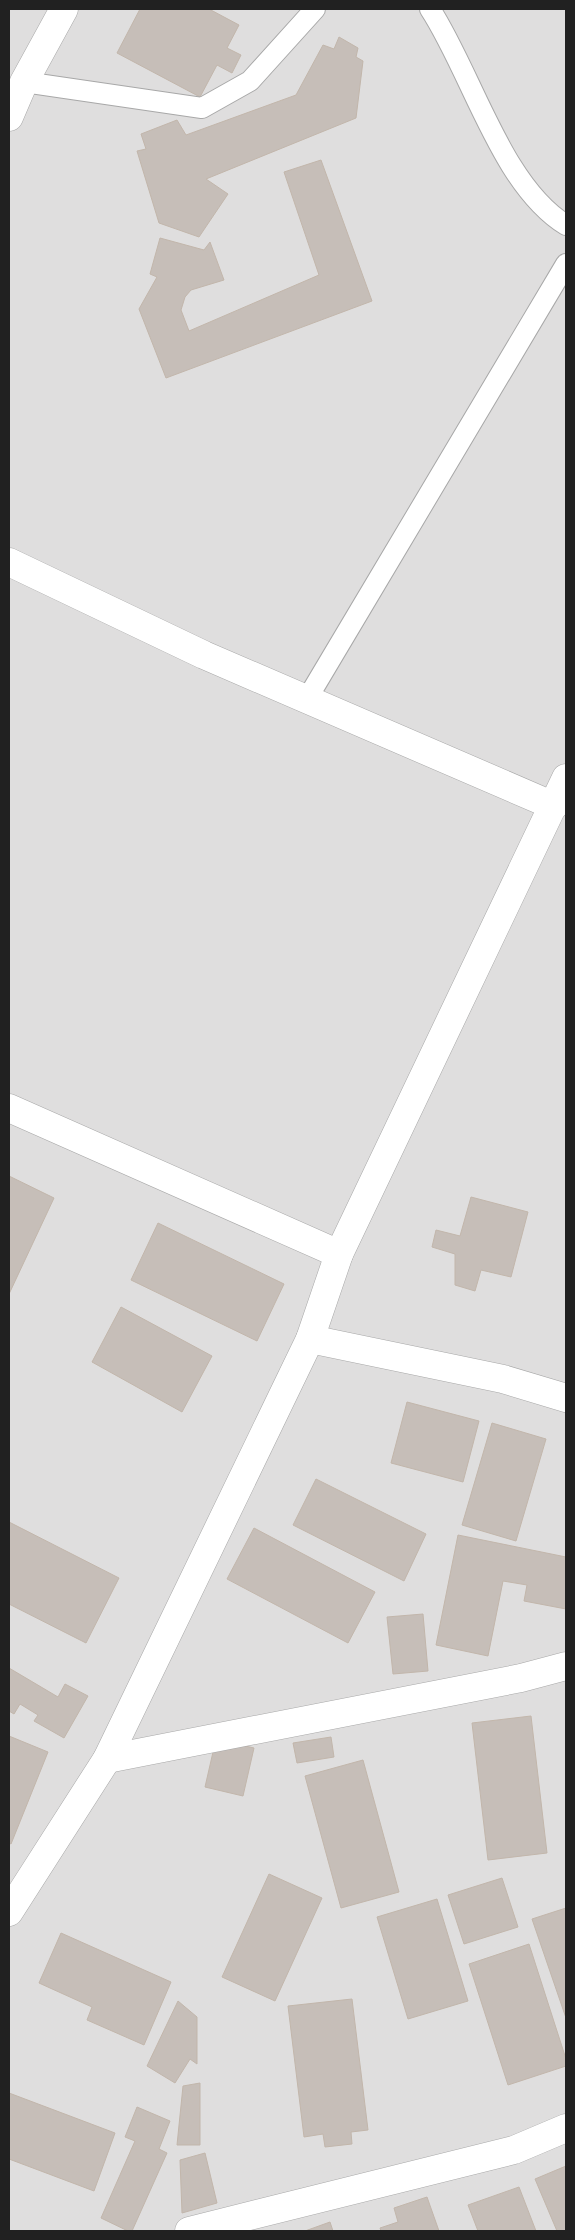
<svg xmlns="http://www.w3.org/2000/svg" width="575" height="2240" font-family="Arial,sans-serif">
<style>
.residential{fill:#dfdede}
.building{fill:#c6beb8;stroke:#c2b6ab}
.lines{fill:none;stroke-linecap:round;stroke-linejoin:round}
.service-casing{stroke:#a8a8a8;stroke-width:22}
.minor-casing{stroke:#a8a8a8;stroke-width:29}
.service{stroke:#fff;stroke-width:20}
.minor{stroke:#fff;stroke-width:28}
</style>
<rect width="100%" height="100%" fill="#f1eee9"/>
<rect class="residential" x="9" y="9" width="557" height="2222"/>
<g class="building">
<polygon points="140,9 209,9 239,25 227,48 241,55 232,73 217,65 200,97 117,53"/>
<polygon points="339,37 358,48 356,57 363,61 356,118 206,179 228,194 199,237 159,223 137,151 146,149 141,134 177,120 186,135 296,95 323,45 334,49"/>
<polygon points="321,160 372,301 166,378 139,309 157,277 150,274 160,238 204,250 210,242 224,280 191,290 185,297 181,310 189,331 319,275 284,172"/>
<polygon points="9,1176 54,1198 9,1294"/>
<polygon points="471,1197 528,1212 511,1277 481,1270 475,1291 455,1285 455,1254 432,1247 436,1230 460,1236"/>
<polygon points="158,1223 284,1284 257,1341 131,1280"/>
<polygon points="121,1307 212,1356 182,1412 92,1362"/>
<polygon points="407,1402 479,1421 463,1482 391,1463"/>
<polygon points="492,1423 546,1439 516,1541 462,1525"/>
<polygon points="316,1479 426,1534 404,1581 293,1525"/>
<polygon points="9,1522 119,1578 86,1643 9,1604"/>
<polygon points="254,1528 375,1592 348,1643 227,1579"/>
<polygon points="458,1535 566,1557 566,1609 524,1601 527,1585 503,1581 488,1656 436,1645"/>
<polygon points="423,1614 428,1671 393,1674 387,1617"/>
<polygon points="9,1668 58,1697 65,1684 88,1696 64,1738 34,1721 38,1715 20,1704 14,1714 9,1711"/>
<polygon points="531,1716 547,1853 488,1860 472,1723"/>
<polygon points="9,1736 48,1752 11,1844 9,1843"/>
<polygon points="331,1737 334,1757 297,1763 293,1743"/>
<polygon points="216,1739 254,1748 243,1796 205,1787"/>
<polygon points="363,1760 399,1892 341,1908 305,1776"/>
<polygon points="269,1874 322,1898 275,2001 222,1977"/>
<polygon points="502,1878 518,1927 464,1944 448,1895"/>
<polygon points="437,1899 468,2001 408,2019 377,1917"/>
<polygon points="566,1908 566,2018 532,1919"/>
<polygon points="61,1933 171,1982 144,2045 87,2020 92,2007 39,1983"/>
<polygon points="529,1944 566,2059 566,2066 508,2085 469,1964"/>
<polygon points="352,1999 368,2130 351,2132 352,2144 325,2147 323,2134 304,2137 288,2006"/>
<polygon points="178,2001 197,2017 197,2064 190,2059 175,2083 147,2066"/>
<polygon points="200,2083 200,2145 177,2145 183,2086"/>
<polygon points="9,2093 115,2133 94,2191 9,2159"/>
<polygon points="137,2107 170,2121 159,2149 167,2153 132,2231 128,2231 101,2218 135,2141 125,2137"/>
<polygon points="205,2153 217,2203 182,2213 180,2160"/>
<polygon points="566,2166 566,2231 557,2231 535,2179"/>
<polygon points="519,2187 536,2231 478,2231 468,2205"/>
<polygon points="427,2197 439,2231 381,2231 380,2228 398,2222 394,2208"/>
<polygon points="330,2222 333,2231 305,2231"/>
</g>
<g class="lines">
<defs>
<g id="service">
<path d="M430 9C472 73 501 185 566 225"/>
<polyline points="24,82 202,108 250,81 315,9"/>
<polyline points="307,699 566,264"/>
</g>
<g id="minor">
<polyline points="9,117 24,82 64,9"/>
<polyline points="9,562 204,655 554,806"/>
<polyline points="9,1108 339,1254"/>
<polyline points="310,1339 503,1379 566,1398"/>
<polyline points="107,1759 521,1678 566,1666"/>
<polyline points="9,1912 107,1759 310,1339 339,1254 566,778"/>
<polyline points="189,2231 514,2150 566,2128"/>
</g>
</defs>
<use href="#service" class="service-casing"/>
<use href="#minor" class="minor-casing"/>
<use href="#service" class="service"/>
<use href="#minor" class="minor"/>
</g>
<rect width="575" height="2240" fill="none" stroke="#212121" stroke-width="20"/>
</svg>
